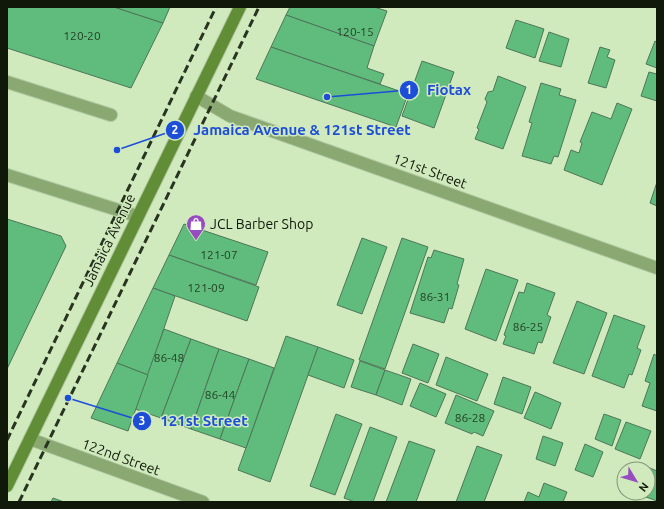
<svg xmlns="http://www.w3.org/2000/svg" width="664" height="509" font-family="Ubuntu,sans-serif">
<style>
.building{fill:#5fbc7c;stroke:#4e7659}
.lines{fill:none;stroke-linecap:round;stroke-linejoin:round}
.service-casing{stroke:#b1c8a1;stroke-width:14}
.minor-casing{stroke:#b1c8a1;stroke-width:14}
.secondary-casing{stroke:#b1c8a1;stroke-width:14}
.service{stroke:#8aa972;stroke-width:12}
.minor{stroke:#8aa972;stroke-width:12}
.secondary{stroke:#608d35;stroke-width:12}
.rail{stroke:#283320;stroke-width:3;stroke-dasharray:8 4;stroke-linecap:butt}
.labels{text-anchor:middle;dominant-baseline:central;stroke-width:3;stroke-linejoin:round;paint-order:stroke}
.number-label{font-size:12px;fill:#244126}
.street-label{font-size:14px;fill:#101809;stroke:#d0eabe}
.poi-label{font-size:14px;fill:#101809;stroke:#d0eabe;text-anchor:start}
.leader{fill:none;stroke:#1d4ed8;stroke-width:1.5}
.callout-dot{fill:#1d4ed8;stroke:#d0eabe;stroke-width:1.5}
.mark-label{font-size:12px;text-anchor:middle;font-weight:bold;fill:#fff}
.callout-label{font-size:15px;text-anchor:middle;font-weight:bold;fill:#1d4ed8;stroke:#d0eabe;stroke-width:3;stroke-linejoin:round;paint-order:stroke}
</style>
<rect width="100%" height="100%" fill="#d0eabe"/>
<g class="building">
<polygon points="7,7 114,7 163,23 131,88 7,48"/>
<polygon points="114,7 170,7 163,23"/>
<polygon points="290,7 374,7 387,11 374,46 286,15"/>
<polygon points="286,15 374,46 367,68 384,74 380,84 271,47"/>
<polygon points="516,20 544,29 535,58 506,48"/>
<polygon points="549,32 569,39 561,67 539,61"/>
<polygon points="655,41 657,42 657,68 646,64"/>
<polygon points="271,47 408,94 396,127 256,79"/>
<polygon points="600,47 610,50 607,57 615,60 606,88 588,83"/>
<polygon points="422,61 454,72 434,128 402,116"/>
<polygon points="649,72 657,74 657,101 641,96"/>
<polygon points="498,76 526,87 503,149 475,139 479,129 477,128 487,102 485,99 488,92 493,91"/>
<polygon points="541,83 561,89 559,95 576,100 558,157 554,156 551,164 522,156 532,123 529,122"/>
<polygon points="617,103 632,109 602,185 564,170 571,150 579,153 582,143 580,142 592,112 611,119"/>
<polygon points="657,182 657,206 650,203"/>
<polygon points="7,219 61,236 66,246 7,369"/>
<polygon points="184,224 268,252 256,285 169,255"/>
<polygon points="362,238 387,247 362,314 337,305"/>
<polygon points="402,238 428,247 385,369 359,360"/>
<polygon points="434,250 464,259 457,284 459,285 452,309 449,308 444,323 410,313 428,257 431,258"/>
<polygon points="169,255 259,287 247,321 153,288"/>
<polygon points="486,269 518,280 496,341 465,329"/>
<polygon points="527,283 555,293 547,315 551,317 542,343 538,342 534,354 503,344 506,336 504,335 519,292 524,293"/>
<polygon points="153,288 175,296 148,375 117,363"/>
<polygon points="577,301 607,313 584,374 553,363"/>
<polygon points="614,315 645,326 637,348 641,350 632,375 629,374 624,388 592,376"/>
<polygon points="164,329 191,339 161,418 135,409"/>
<polygon points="286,336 318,347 270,482 238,470"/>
<polygon points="191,339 219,349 191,429 161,418"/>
<polygon points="413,344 439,354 428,383 402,373"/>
<polygon points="318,347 354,360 344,388 308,375"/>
<polygon points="219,349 249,359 220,439 191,429"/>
<polygon points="654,354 657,356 657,411 642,406 650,383 645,381"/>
<polygon points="446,357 488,374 477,401 436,385"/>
<polygon points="249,359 274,368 246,448 220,439"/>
<polygon points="360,361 385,370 376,395 351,387"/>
<polygon points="117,363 148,375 128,431 91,418"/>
<polygon points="385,370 411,379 402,405 376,395"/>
<polygon points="503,377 531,387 522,414 494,404"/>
<polygon points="420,383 446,394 436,417 410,406"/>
<polygon points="535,392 561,403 551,429 524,418"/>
<polygon points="456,395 494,411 483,436 474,432 472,434 445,423"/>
<polygon points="336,414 362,424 335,495 310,486"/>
<polygon points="604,414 621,420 612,446 595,439"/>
<polygon points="626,422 651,431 640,459 615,449"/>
<polygon points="370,427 397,437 373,502 355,502 344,498"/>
<polygon points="543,436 563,443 555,466 536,459"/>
<polygon points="409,441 435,450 416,502 386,502"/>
<polygon points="585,444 603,452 593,477 575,470"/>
<polygon points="477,446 502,455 484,502 456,502"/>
<polygon points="645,466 657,471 657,501 635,493 648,493 648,469 644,469"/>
<polygon points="544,483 567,492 563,502 524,502 528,492 539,497"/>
<polygon points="53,498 64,502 51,502"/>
</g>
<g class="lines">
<defs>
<polyline id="service" points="7,82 111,115"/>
<g id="minor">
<polyline points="196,96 230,116 657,268"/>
<polyline points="7,175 137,216"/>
<polyline points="30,439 203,502"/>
</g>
<polyline id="secondary" points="7,486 240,7"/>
</defs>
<use href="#service" class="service-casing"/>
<use href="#minor" class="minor-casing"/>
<use href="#secondary" class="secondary-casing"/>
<use href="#service" class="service"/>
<use href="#minor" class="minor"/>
<use href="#secondary" class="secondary"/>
<g class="rail">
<polyline points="7,440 216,7"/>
<polyline points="19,502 259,7"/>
</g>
</g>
<defs>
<symbol id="shop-pin" viewBox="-11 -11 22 30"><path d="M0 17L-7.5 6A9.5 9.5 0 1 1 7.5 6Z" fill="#974dbf" stroke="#d0eabe"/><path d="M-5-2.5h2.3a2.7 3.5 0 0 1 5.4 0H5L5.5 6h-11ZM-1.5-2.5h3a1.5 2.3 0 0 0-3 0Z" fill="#fff"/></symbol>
</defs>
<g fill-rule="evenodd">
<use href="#shop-pin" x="185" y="213" width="22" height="30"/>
</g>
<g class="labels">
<g class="number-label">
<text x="355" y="31">120-15</text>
<text x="82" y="35">120-20</text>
<text x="219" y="254">121-07</text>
<text x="206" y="287">121-09</text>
<text x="435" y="296">86-31</text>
<text x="528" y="326">86-25</text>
<text x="169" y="357">86-48</text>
<text x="220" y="394">86-44</text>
<text x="470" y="417">86-28</text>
</g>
<g class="street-label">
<text transform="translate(430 171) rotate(20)">121st Street</text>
<text transform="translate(109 240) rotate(-64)">Jamaica Avenue</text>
<text transform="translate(121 457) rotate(20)">122nd Street</text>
</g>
<g class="poi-label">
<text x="210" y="224">JCL Barber Shop</text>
</g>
</g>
<path class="leader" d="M327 97L409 90M117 150L175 130M68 398L142 421"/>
<g class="callout-dot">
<circle cx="327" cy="97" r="4"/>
<circle cx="117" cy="150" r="4"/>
<circle cx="68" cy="398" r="4"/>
<circle cx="409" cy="90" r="10"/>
<circle cx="175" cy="130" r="10"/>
<circle cx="142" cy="421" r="10"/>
</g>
<g class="mark-label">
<text x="409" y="94">1</text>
<text x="175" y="134">2</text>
<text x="142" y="425">3</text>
</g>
<g class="callout-label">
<text x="449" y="95">Fiotax</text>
<text x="302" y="135">Jamaica Avenue &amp; 121st Street</text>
<text x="204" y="426">121st Street</text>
</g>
<rect width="664" height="509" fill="none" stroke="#101809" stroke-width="16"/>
<g transform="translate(636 481) rotate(128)"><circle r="19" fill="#d0eabe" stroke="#839676"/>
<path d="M0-3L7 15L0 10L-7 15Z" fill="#974dbf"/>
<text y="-6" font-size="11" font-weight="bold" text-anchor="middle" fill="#101809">N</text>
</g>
</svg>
